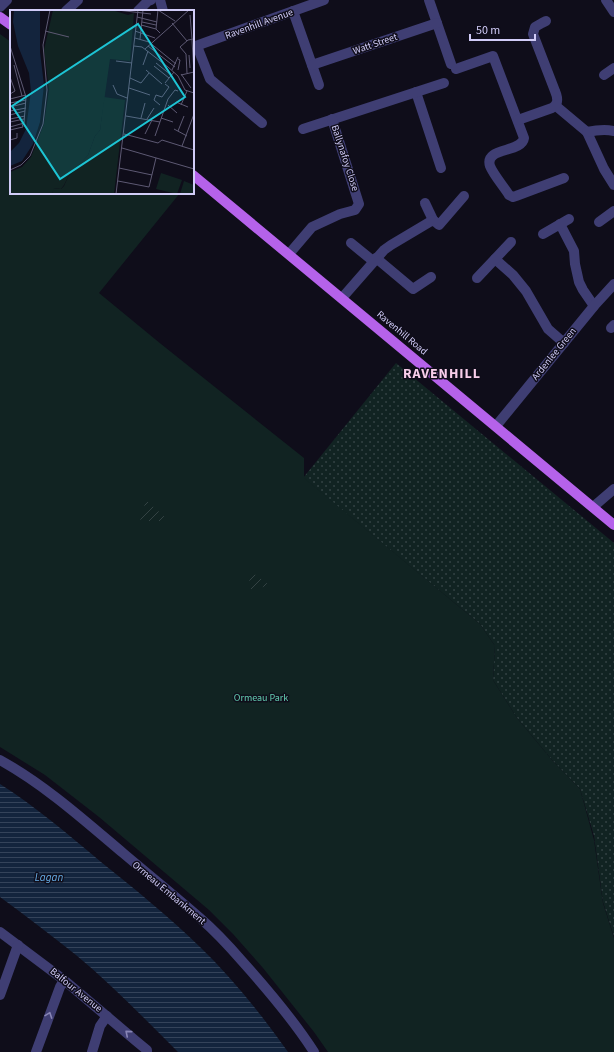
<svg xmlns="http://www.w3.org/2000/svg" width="614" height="1052" font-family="'Source Sans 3',sans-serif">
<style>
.grass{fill:url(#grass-dots)}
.park{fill:#112322}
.garden{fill:url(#garden-furrows)}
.water{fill:url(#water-rules)}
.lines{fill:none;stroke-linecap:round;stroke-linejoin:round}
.minor{stroke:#3f3e73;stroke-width:10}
.major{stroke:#b562ea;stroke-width:10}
.oneway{stroke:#8885b6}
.labels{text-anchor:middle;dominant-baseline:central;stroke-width:3;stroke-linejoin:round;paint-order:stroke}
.street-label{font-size:10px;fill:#d1ccf8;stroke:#0f0d1a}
.park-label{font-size:10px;fill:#63cdb1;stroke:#0f0d1a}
.water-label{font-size:11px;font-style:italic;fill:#68b0ea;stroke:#0f0d1a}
.district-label{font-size:14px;font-weight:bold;letter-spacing:1px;fill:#f8ceea;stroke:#0f0d1a}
.inset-road{fill:none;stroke:#5d5973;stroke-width:1}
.view{fill:#1dc4d4;fill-opacity:0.15;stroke:#1dc4d4;stroke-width:2}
.inset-edge{fill:none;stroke:#d1ccf8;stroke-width:2}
</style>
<defs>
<pattern id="grass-dots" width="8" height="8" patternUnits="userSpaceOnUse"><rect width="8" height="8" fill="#112322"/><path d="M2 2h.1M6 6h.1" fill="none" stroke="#334243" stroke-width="1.8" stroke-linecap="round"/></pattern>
<pattern id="garden-furrows" width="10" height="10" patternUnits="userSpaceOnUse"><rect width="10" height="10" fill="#112322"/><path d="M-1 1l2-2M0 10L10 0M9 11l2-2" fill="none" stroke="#334243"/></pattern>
<pattern id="water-rules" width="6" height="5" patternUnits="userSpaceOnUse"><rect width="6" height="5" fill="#13243d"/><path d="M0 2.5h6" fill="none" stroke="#34435a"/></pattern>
</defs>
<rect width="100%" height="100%" fill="#0f0d1a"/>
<polygon class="grass" points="396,363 614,543 614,937 603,902 594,836 580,789 552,760 517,718 493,680 495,646 480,624 303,478"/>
<polygon class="park" points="0,34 11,42 11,193 180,193 99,293 161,344 304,458 304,478 480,624 495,646 493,680 517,718 552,760 580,789 594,840 603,903 614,938 614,1052 328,1052 314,1032 263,968 233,934 209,910 99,817 45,775 0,747"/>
<g class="garden">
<polygon points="146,500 169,521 140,521"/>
<polygon points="250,571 267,583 266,586 253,590 251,589 248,573"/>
</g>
<path class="water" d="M0 784C36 807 69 835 101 862 135 889 169 917 200 947 233 979 262 1015 288 1052H178C145 1019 112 985 76 955 51 935 26 916 0 897Z"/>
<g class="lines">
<g class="minor">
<polyline points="160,0 163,11"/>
<polyline points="429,0 451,64"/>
<polyline points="606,0 614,12"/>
<polyline points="0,7 7,0"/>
<polyline points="66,11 78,0"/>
<polyline points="138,11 148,1 151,0"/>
<polyline points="293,11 319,85"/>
<polyline points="197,46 210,79 262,123"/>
<polyline points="193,47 324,0"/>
<polyline points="312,65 437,23"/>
<path d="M456 69 493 56 524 138C522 153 484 147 490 166 493 174 504 187 509 195L513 197 516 196 564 178"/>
<polyline points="604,75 614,68"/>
<polyline points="416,92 441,168"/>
<polyline points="556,106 587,132 604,169 614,185"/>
<path d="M518 120 552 108C559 104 558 98 555 91L533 34 535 27 542 23 546 21"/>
<polyline points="303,129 444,83"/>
<path d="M587 132C597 130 604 129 614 131"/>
<polyline points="425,203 433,220"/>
<polyline points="599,222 614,211"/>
<polyline points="560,224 574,251 575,264 579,282 583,290 594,306"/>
<polyline points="543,234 569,219"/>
<polyline points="351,243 373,261"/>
<polyline points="289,254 312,227 340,214 355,210 359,204 332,119"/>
<polyline points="376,258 413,289 431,277"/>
<polyline points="495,259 513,275 526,291 548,329 564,343"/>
<polyline points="477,278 511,242"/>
<polyline points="342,298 384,250 391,245 433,220 439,225 464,196"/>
<polyline points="611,328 614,325"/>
<polyline points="496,426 594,306 614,284"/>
<polyline points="593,507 614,489"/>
<path d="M0 760C45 785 84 820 123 853 149 875 175 896 200 918 215 931 229 946 242 961 268 990 293 1019 314 1052"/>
<polyline points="0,932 64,980 136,1041 147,1050 147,1052"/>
<polyline points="0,995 18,945"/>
<polyline points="36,1052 60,987 64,980"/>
<polyline points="92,1052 100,1026 107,1016"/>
</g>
<g class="major">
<polyline points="0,17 11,25"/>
<polyline points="193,175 614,525"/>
</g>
</g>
<defs><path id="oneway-chevron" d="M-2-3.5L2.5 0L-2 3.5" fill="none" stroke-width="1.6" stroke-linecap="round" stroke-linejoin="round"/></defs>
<g class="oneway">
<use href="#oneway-chevron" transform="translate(49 1015) rotate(-70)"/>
<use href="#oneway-chevron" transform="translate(128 1033) rotate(-140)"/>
</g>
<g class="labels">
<g class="street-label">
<text transform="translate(259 24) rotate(-20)">Ravenhill Avenue</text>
<text transform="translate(375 44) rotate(-19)">Watt Street</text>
<text transform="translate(345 158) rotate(72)">Ballynafoy Close</text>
<text transform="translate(402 333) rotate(40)">Ravenhill Road</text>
<text transform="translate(554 354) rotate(-51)">Ardenlee Green</text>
<text transform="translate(169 893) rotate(40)">Ormeau Embankment</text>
<text transform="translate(76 990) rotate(39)">Balfour Avenue</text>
</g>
<g class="park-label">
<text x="261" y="698">Ormeau Park</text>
</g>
<g class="water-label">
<text x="49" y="877">Lagan</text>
</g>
<g class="district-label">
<text x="442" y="374">RAVENHILL</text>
</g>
</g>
<g transform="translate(10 10)">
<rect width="184" height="184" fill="#0f0d1a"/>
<path d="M94 87 115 90 104 184H42L43 178 51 179 54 176 58 167 78 145 85 126 90 120Z" fill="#112322"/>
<path d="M43 0H102L118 5 124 3 120 51 100 49 90 120 85 126 78 145 58 167 54 175 51 179 44 178 42 184H0V162L12 157 21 147 34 114 39 80 34 40ZM151 163 172 170 167 184 146 179ZM174 171 184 175V184H170Z" fill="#112322"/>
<path d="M4 0H30V42L34 75 30 112 23 134 12 151 0 156V142L9 133 16 119 21 81 19 63 8 36 3 12Z" fill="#13243d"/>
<path class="inset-road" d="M107 0 141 4M148 0 165 11M180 5 182 29M127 7 147 12M132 12 146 15M162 13 177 31M131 15 146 19 150 23M146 19 148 0M35 21 59 27M125 21 145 28M125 28 139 32 166 54M130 29 133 0M182 30 184 64M0 36 16 87 14 113 0 117M124 36 132 37 158 57 168 66 175 80 184 83M138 36 165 57M135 39 179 0M179 45 180 58M106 51 122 53M146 53 161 65M4 55 12 86M133 55 138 41M144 56 159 68M136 60 152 74M162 60 168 47M168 60 170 50 168 49M177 63 176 44 170 37 178 30 184 29M171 64 181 78M171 65 184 62M0 67 5 81 0 84M120 68 131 73 139 63M155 73 164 62M103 75 107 84 117 88M119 78 140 85M0 89 16 85M166 92 178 97M0 93 16 90M150 95 144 90 146 85 152 87 159 77 155 74M158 95 167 103M171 95 177 81M0 97 16 93M0 101 16 98M0 105 15 101M116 106 150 112M131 108 135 93M151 108 163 112M0 109 15 106M137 109 144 98M0 112 14 109M164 119 177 126M0 120 13 117 12 114M168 121 174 106M114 124 148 133 152 130 184 140M135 124 142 110M145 126 158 89 165 80 168 81M0 130 7 128V123M172 136 184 104M112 138 184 159M109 158 142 165M0 160 11 155 20 146 33 114 37 80 33 35 40 0M108 171 139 177 146 148M106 184 128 0"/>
<path class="view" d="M128 14 175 87 50 169 2 96Z"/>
<rect width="184" height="184" class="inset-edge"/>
</g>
<path d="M470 34v6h65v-6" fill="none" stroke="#d1ccf8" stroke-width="2"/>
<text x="476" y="34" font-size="12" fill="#d1ccf8" stroke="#0f0d1a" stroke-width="3" paint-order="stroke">50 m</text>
</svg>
